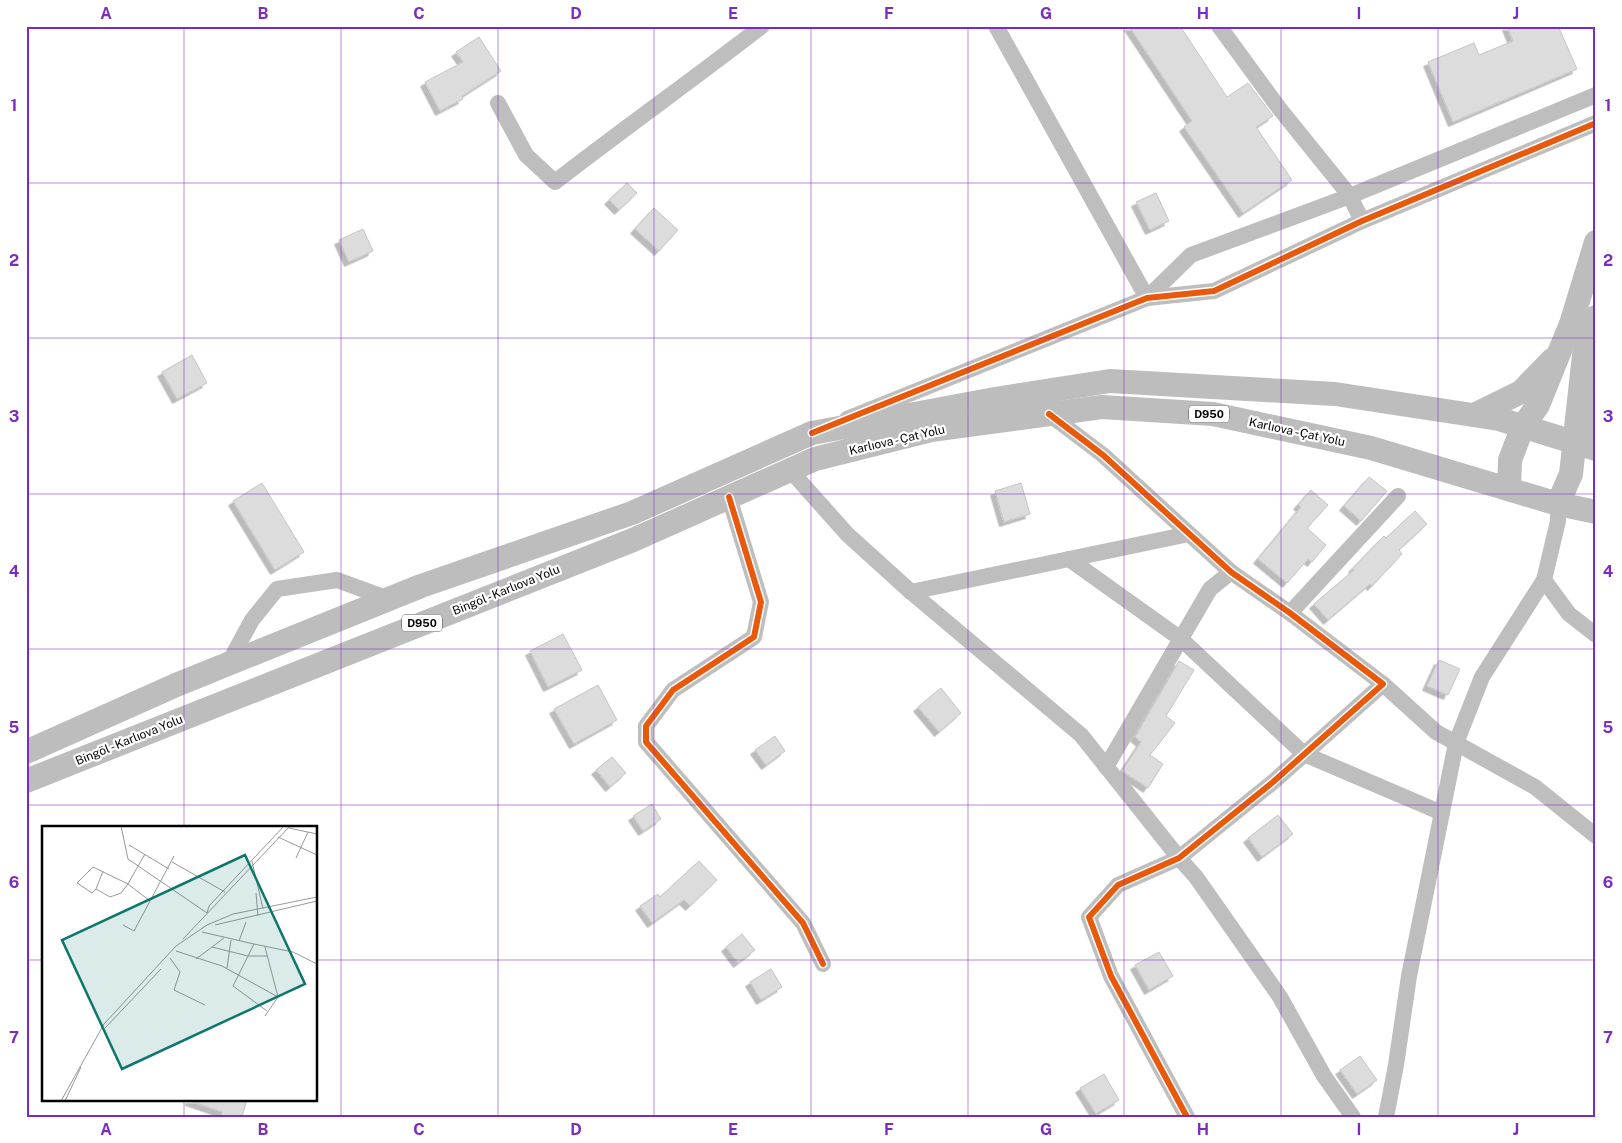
<svg xmlns="http://www.w3.org/2000/svg" width="1622" height="1143" font-family="'Public Sans',sans-serif">
<style>
.building{fill:#dcdcdc;stroke:#c5c5c5;filter:url(#shadow)}
.lines{fill:none;stroke-linecap:round;stroke-linejoin:round}
.minor{stroke:#bebebe;stroke-width:16}
.highway{stroke:#bdbdbd;stroke-width:24}
.cycleway-casing{stroke:#fff;stroke-width:9}
.cycleway{stroke:#e8590c;stroke-width:6}
.grid{fill:none;stroke:#7b2cbf;stroke-width:1;stroke-opacity:0.55}
.labels{text-anchor:middle;dominant-baseline:central;stroke-width:4.5;stroke-linejoin:round;paint-order:stroke}
.shield{fill:#fff;stroke:#4c4c4c;stroke-width:1}
.shield-label{font-size:11px;font-weight:bold;fill:#000}
.street-label{font-size:12px;fill:#000;stroke:#fff}
.inset-road{fill:none;stroke:#999;stroke-width:1}
.view{fill:#0f766e;fill-opacity:0.15;stroke:#0f766e;stroke-width:2.5}
.inset-edge{fill:none;stroke:#000;stroke-width:2.5}
.neatline{fill:none;stroke:#7b2cbf;stroke-width:2}
.grid-label{font-size:16px;text-anchor:middle;font-weight:bold;fill:#7b2cbf}
</style>
<defs>
<filter id="shadow"><feDropShadow dx="-4.5" dy="4.5" stdDeviation="0" flood-color="#0004"/></filter>
</defs>
<rect width="100%" height="100%" fill="#fff"/>
<g class="building">
<polygon points="1129,26 1180,26 1227,97 1248,83 1273,116 1256,127 1292,180 1243,213 1184,127 1192,121"/>
<polygon points="1507,26 1558,26 1577,69 1453,122 1428,62 1474,43 1479,55 1513,41"/>
<polygon points="479,37 501,71 462,96 463,99 440,111 425,82 463,62 456,52"/>
<polygon points="627,183 637,193 619,210 609,200"/>
<polygon points="1156,193 1169,221 1150,230 1136,202"/>
<polygon points="654,208 678,230 659,251 635,229"/>
<polygon points="363,229 373,251 349,262 339,240"/>
<polygon points="192,355 207,383 177,399 162,372"/>
<polygon points="1369,477 1387,491 1361,521 1344,506"/>
<polygon points="262,483 304,552 275,570 233,501"/>
<polygon points="1021,483 1030,514 1004,522 995,491"/>
<polygon points="1311,490 1328,505 1307,528 1326,545 1312,562 1308,559 1287,583 1258,559 1301,507 1298,505"/>
<polygon points="1415,511 1427,524 1399,550 1402,554 1372,586 1370,584 1328,620 1314,604 1354,570 1353,568 1384,536 1386,538"/>
<polygon points="563,634 582,670 548,687 530,651"/>
<polygon points="1439,660 1460,669 1448,695 1427,686"/>
<polygon points="1179,661 1194,670 1166,716 1175,723 1150,755 1163,764 1148,788 1122,771 1141,742 1135,737"/>
<polygon points="598,685 617,720 574,744 554,709"/>
<polygon points="941,688 961,713 939,732 918,707"/>
<polygon points="775,736 785,751 766,765 755,750"/>
<polygon points="612,757 626,773 610,787 596,770"/>
<polygon points="652,804 661,819 643,831 633,816"/>
<polygon points="1278,815 1293,834 1262,857 1248,838"/>
<polygon points="699,861 717,880 690,906 684,900 652,923 640,906 658,894 660,897"/>
<polygon points="742,934 755,950 738,963 726,947"/>
<polygon points="1159,952 1173,976 1149,990 1135,965"/>
<polygon points="771,969 782,987 761,1000 750,982"/>
<polygon points="1360,1056 1377,1080 1357,1094 1340,1070"/>
<polygon points="1104,1074 1119,1100 1096,1114 1080,1088"/>
<polygon points="190,1099 247,1099 242,1117 221,1117 222,1112 190,1101"/>
</g>
<g class="lines">
<g class="minor">
<polyline points="996,26 1147,298"/>
<polyline points="1219,26 1279,108 1350,196 1362,221"/>
<path d="M498 103 526 155 555 182C623 129 694 79 762 26"/>
<polyline points="1147,298 1191,255 1350,196 1596,95"/>
<polyline points="1049,414 1103,455 1231,572 1290,613 1383,684 1273,782 1179,858 1118,885 1089,917 1111,976 1187,1117"/>
<polyline points="847,419 1147,298 1214,291 1362,221 1596,123"/>
<polyline points="790,470 847,534 911,592 1081,735 1179,858 1196,877 1280,997 1324,1076 1353,1117"/>
<polyline points="729,497 761,602 754,637 673,690 646,726 646,742 803,923 823,964"/>
<polyline points="1558,504 1558,521 1544,580 1569,614 1596,635"/>
<polyline points="1069,559 1181,639 1304,754 1442,813"/>
<polyline points="911,592 1189,534"/>
<polyline points="1290,613 1398,496"/>
<polyline points="228,664 252,620 277,589 337,580 389,599"/>
<polyline points="1383,684 1436,732 1535,787 1596,836"/>
<polyline points="1106,767 1210,589 1231,572"/>
<polyline points="1386,1117 1396,1065 1409,976 1456,743 1482,677 1544,580"/>
</g>
<g class="highway">
<polyline points="1585,389 1596,426"/>
<polyline points="1474,415 1521,392 1552,360"/>
<polyline points="1509,489 1510,460 1523,426 1538,405 1559,353 1571,324 1596,242"/>
<polyline points="1558,504 1571,474 1584,355 1596,317"/>
<polyline points="26,752 176,685 421,586 632,513 812,433 995,399 1110,381 1335,394 1499,419 1596,449"/>
<polyline points="26,781 633,540 815,459 931,430 1102,407 1213,414 1371,448 1558,504 1596,512"/>
</g>
<defs>
<g id="cycleway">
<polyline points="1049,414 1103,455 1231,572 1290,613 1383,684 1273,782 1179,858 1118,885 1089,917 1111,976 1187,1117"/>
<polyline points="812,433 1147,298 1214,291 1362,221 1596,123"/>
<polyline points="729,497 761,602 754,637 673,690 646,726 646,742 803,923 823,964"/>
</g>
</defs>
<use href="#cycleway" class="cycleway-casing"/>
<use href="#cycleway" class="cycleway"/>
</g>
<path class="grid" d="M184 26V827M341 26V1117M498 26V1117M654 26V1117M811 26V1117M968 26V1117M1124 26V1117M1281 26V1117M1438 26V1117M26 183H1596M26 338H1596M26 494H1596M26 649H1596M26 805H1596M26 960H44M316 960H1596M184 1099V1117"/>
<g class="labels">
<g class="shield">
<rect x="1189" y="405.5" width="40" height="17" rx="4"/>
<rect x="402" y="614.5" width="40" height="17" rx="4"/>
</g>
<g class="shield-label">
<text x="1209" y="414">D950</text>
<text x="422" y="623">D950</text>
</g>
<g class="street-label">
<text transform="translate(1297 432) rotate(12)">Karlıova - Çat Yolu</text>
<text transform="translate(897 440) rotate(-13)">Karlıova - Çat Yolu</text>
<text transform="translate(506 590) rotate(-22)">Bingöl - Karlıova Yolu</text>
<text transform="translate(129 740) rotate(-22)">Bingöl - Karlıova Yolu</text>
</g>
</g>
<g transform="translate(42 826)">
<rect width="275" height="275" fill="#fff"/>
<path class="inset-road" d="M79 0 86 33 165 87M247 2 275 8M236 11 275 29M87 19 127 43M103 28 91 49 86 58 79 67 68 71 54 63 50 67 35 57 51 41 86 58 108 75M254 32 266 6M210 35 221 83M130 36 183 66M54 63 61 45M214 67 216 90M165 87 167 80 242 0M81 99 92 105 132 30M173 99 275 75M160 106 212 118 191 160 225 185M141 113 248 0M197 115 204 96M212 118 251 126 275 138M170 121 206 130H225M223 121 236 171M134 125 180 140 236 171 223 190M128 132 138 146 132 164 163 179M154 133 182 112M185 142 189 114M63 202 119 143M19 275 62 198 134 120 165 99 191 88 275 71M23 275 39 241"/>
<path class="view" d="M203 29 263 158 80 243 20 114Z"/>
<rect width="275" height="275" class="inset-edge"/>
</g>
<rect width="1622" height="1143" fill="none" stroke="#ffffff" stroke-width="55"/>
<rect x="28" y="28" width="1566" height="1088" class="neatline"/>
<g class="grid-label">
<text x="106" y="19">A</text>
<text x="263" y="19">B</text>
<text x="419" y="19">C</text>
<text x="576" y="19">D</text>
<text x="733" y="19">E</text>
<text x="889" y="19">F</text>
<text x="1046" y="19">G</text>
<text x="1203" y="19">H</text>
<text x="1359" y="19">I</text>
<text x="1516" y="19">J</text>
<text x="14" y="111">1</text>
<text x="1608" y="111">1</text>
<text x="14" y="266">2</text>
<text x="1608" y="266">2</text>
<text x="14" y="422">3</text>
<text x="1608" y="422">3</text>
<text x="14" y="577">4</text>
<text x="1608" y="577">4</text>
<text x="14" y="733">5</text>
<text x="1608" y="733">5</text>
<text x="14" y="888">6</text>
<text x="1608" y="888">6</text>
<text x="14" y="1043">7</text>
<text x="1608" y="1043">7</text>
<text x="106" y="1135">A</text>
<text x="263" y="1135">B</text>
<text x="419" y="1135">C</text>
<text x="576" y="1135">D</text>
<text x="733" y="1135">E</text>
<text x="889" y="1135">F</text>
<text x="1046" y="1135">G</text>
<text x="1203" y="1135">H</text>
<text x="1359" y="1135">I</text>
<text x="1516" y="1135">J</text>
</g>
</svg>
